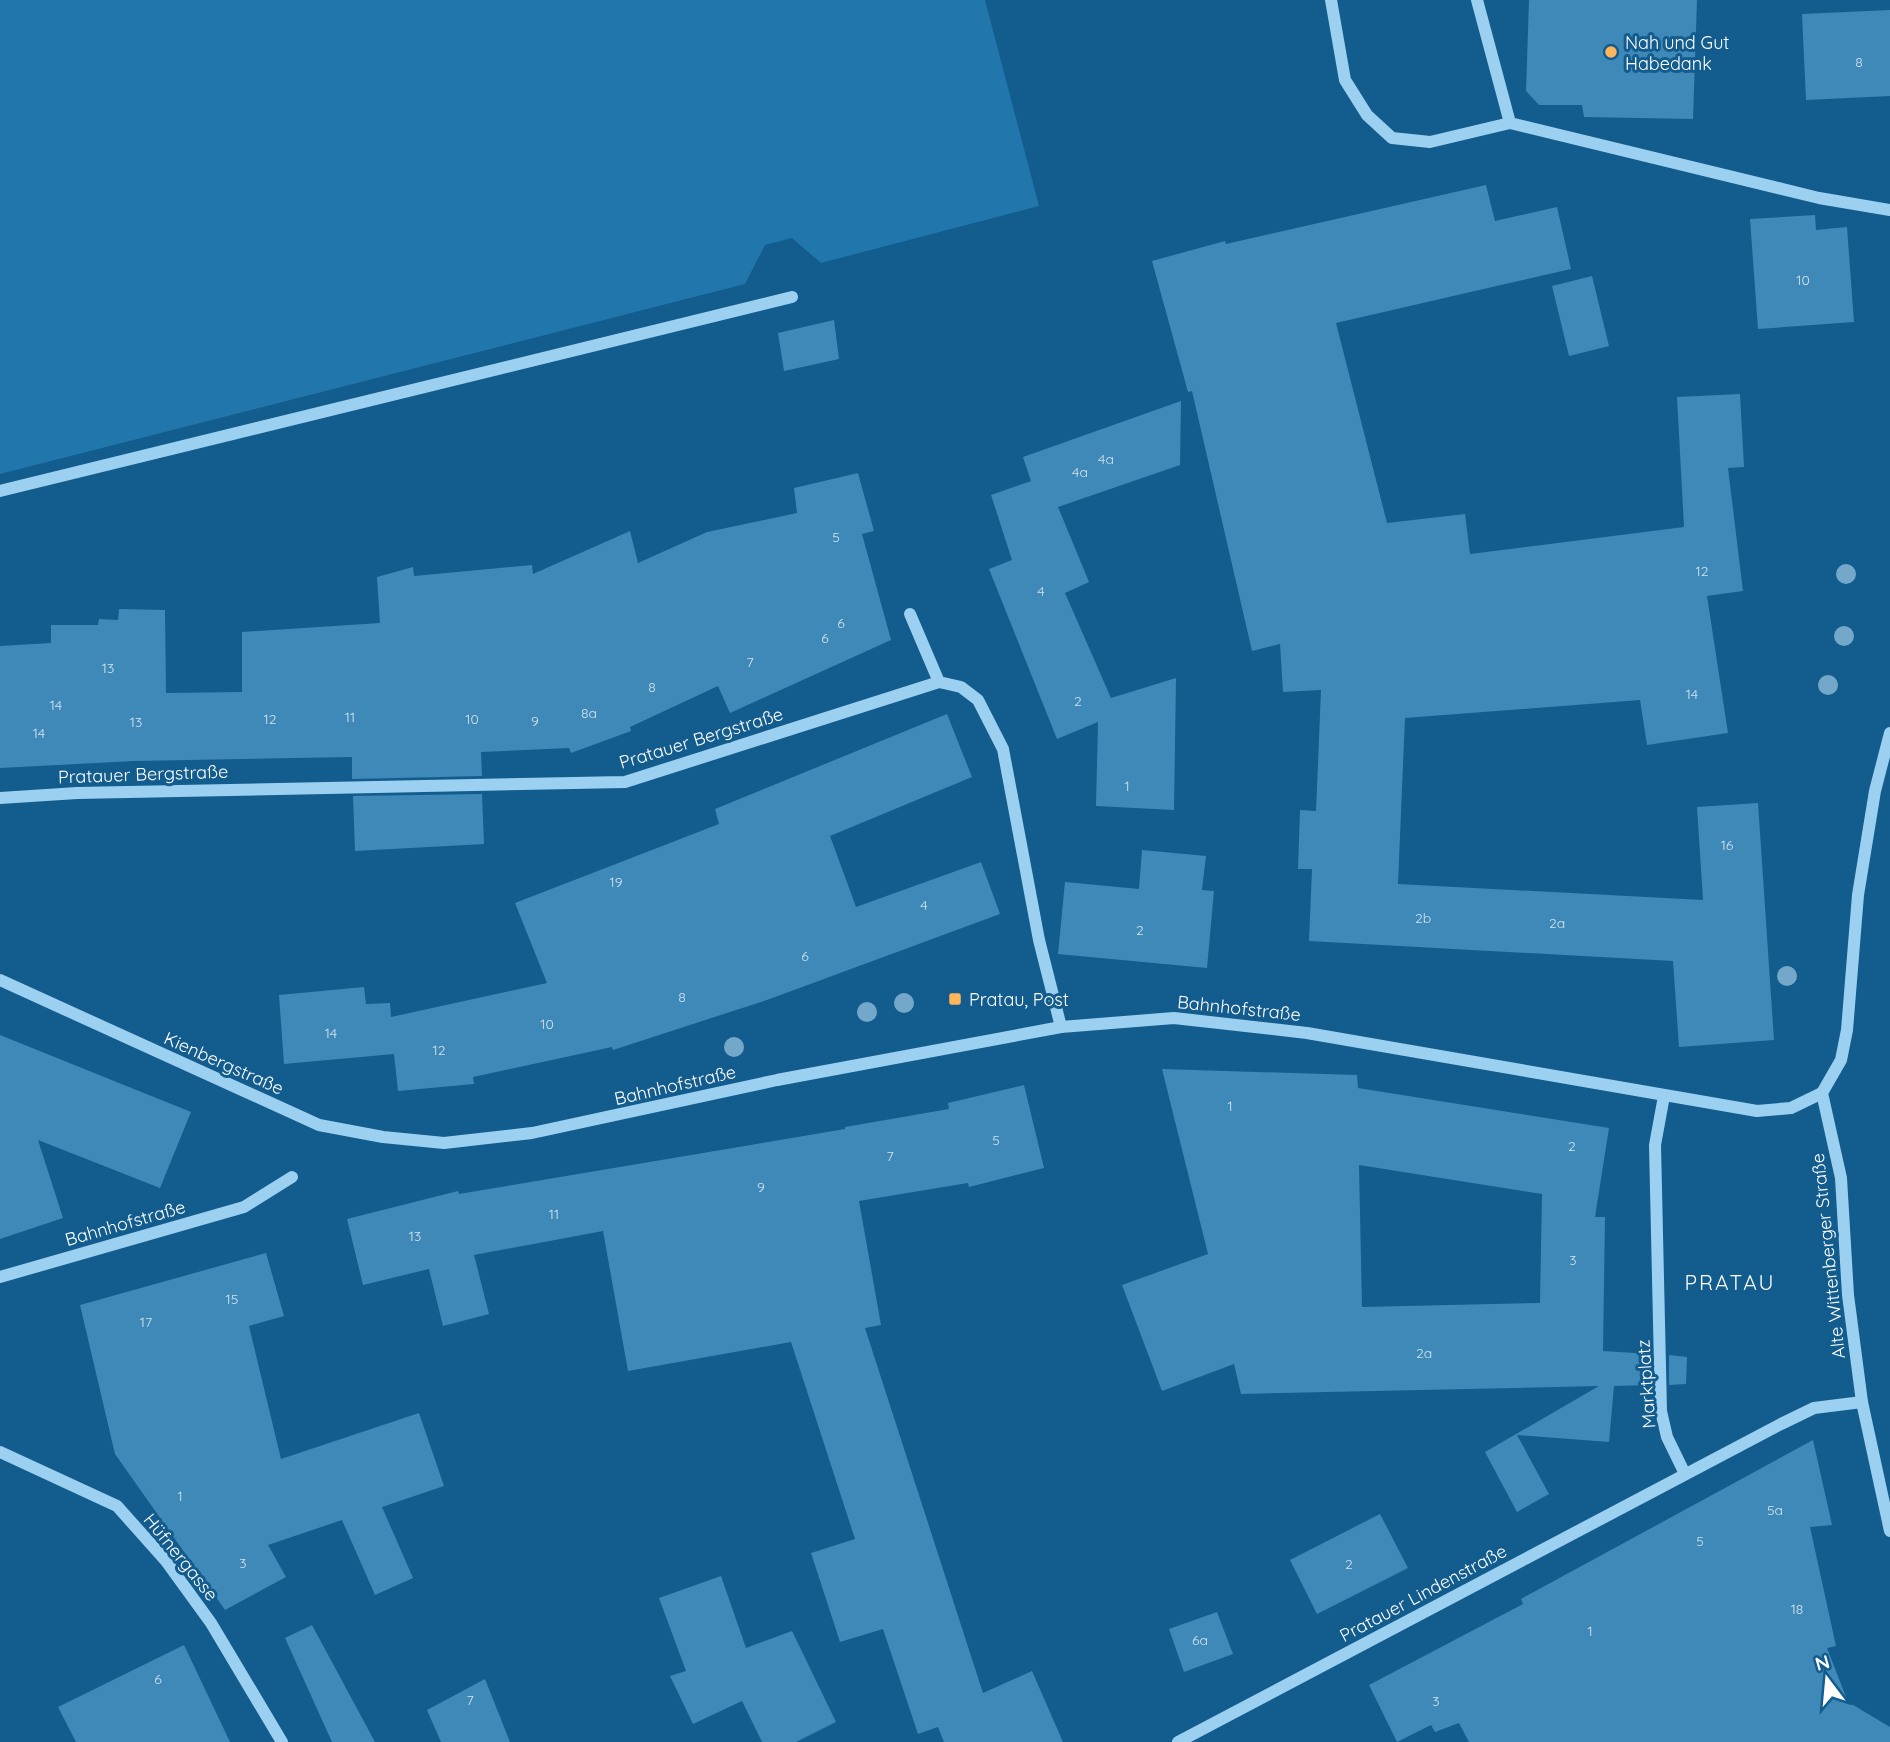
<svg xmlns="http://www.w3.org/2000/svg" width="1890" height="1742" font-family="Quicksand,sans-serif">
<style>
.green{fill:#2176ab}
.building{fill:#3f89b8;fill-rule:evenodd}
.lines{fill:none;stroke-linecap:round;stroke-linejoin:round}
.minor{stroke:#9cd0f1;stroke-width:12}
.tree{fill:#73a8ca}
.poi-dot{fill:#ffb55c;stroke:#125c8e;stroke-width:2.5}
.labels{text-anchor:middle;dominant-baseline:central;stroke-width:6;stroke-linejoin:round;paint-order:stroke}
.number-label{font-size:14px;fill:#cfe2ed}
.poi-label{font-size:18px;fill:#fff;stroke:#125c8e;text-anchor:start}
.street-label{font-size:18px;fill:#fff;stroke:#125c8e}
.quarter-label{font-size:21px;letter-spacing:2px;fill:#fff;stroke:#125c8e}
</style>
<rect width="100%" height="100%" fill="#125c8e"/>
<polygon class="green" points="0,0 985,0 1039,206 821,263 792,238 765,245 745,284 0,474"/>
<g class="building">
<polygon points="1529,0 1697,0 1693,119 1584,117 1582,105 1539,105 1526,91"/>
<polygon points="1890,10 1890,96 1806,100 1802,14"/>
<polygon points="1486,185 1495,221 1557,207 1571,269 1336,323 1387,523 1465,514 1470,554 1684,527 1677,397 1740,394 1744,467 1728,468 1743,591 1707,596 1728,733 1647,745 1640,700 1405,718 1398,884 1703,900 1697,807 1758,803 1774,1040 1679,1047 1673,961 1309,941 1312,869 1298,869 1300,810 1316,811 1321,690 1283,692 1280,644 1252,651 1192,391 1188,392 1152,261 1225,241 1226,244"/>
<polygon points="1815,215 1816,230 1847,227 1854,322 1758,329 1750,219"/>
<polygon points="1592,276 1609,346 1569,356 1552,286"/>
<polygon points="834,320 839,359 784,371 778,333"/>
<polygon points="1181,401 1180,465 1058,507 1089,582 1065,593 1111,698 1176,678 1174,810 1096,806 1098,722 1057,739 989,569 1012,560 991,495 1031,481 1023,457"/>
<polygon points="858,473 874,531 862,534 891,640 730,713 718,686 630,727 631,731 571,753 569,748 481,752 482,776 352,779 352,757 134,761 0,768 0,646 51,643 51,625 98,625 99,619 118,620 119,609 165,610 166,693 242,692 242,632 380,623 377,577 413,567 414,576 532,565 533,574 630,531 638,563 707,532 797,513 794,488"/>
<polygon points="947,714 972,777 830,836 856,907 981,862 1000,914 767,1000 613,1050 612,1047 473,1077 474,1084 398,1091 394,1054 284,1064 279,995 364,987 366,1004 390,1003 391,1017 547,983 515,903 719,824 715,809"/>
<polygon points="482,794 484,844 355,851 353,796"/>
<polygon points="1142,850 1206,856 1202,890 1214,891 1207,968 1058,954 1065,882 1139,889"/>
<polygon points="0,1035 191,1112 160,1188 38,1140 63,1218 0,1239"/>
<path d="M1162 1069 1357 1075 1358 1088 1609 1128 1595 1217H1605L1603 1351 1651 1354 1652 1385 1614 1386 1609 1442 1517 1435 1549 1494 1517 1512 1485 1452 1599 1386 1241 1394 1234 1364 1162 1391 1122 1285 1208 1254ZM1359 1165 1542 1194 1540 1303 1362 1307Z"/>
<polygon points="1024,1085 1044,1168 969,1187 968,1183 859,1201 881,1325 865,1328 983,1693 1032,1671 1063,1742 944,1742 938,1727 918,1734 883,1629 840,1642 811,1553 855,1539 791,1342 628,1371 603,1231 474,1255 489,1314 443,1326 429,1269 363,1285 347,1219 458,1191 459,1194 845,1129 845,1127 949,1109 948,1103"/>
<polygon points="266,1253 284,1316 249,1326 281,1459 419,1413 444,1486 382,1507 413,1578 375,1595 342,1520 268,1545 286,1577 225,1610 115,1454 80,1305"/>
<polygon points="1669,1355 1687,1357 1686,1384 1669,1385"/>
<polygon points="1813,1440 1832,1525 1810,1527 1836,1646 1827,1648 1848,1702 1890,1727 1890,1742 1469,1742 1459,1723 1435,1732 1431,1725 1397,1742 1369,1685 1523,1604 1521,1599"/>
<polygon points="1380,1514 1408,1568 1317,1614 1290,1560"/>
<polygon points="721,1576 746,1648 792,1631 836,1722 796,1742 762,1742 742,1701 693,1724 670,1676 686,1671 659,1598"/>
<polygon points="1217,1612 1233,1654 1184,1672 1169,1629"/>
<polygon points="312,1625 375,1742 332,1742 285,1638"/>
<polygon points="184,1645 230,1742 76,1742 58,1707"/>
<polygon points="485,1679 510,1742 441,1742 427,1710"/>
</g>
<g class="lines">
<g class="minor">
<polyline points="1331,0 1345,80 1367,115 1392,138 1430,142 1510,123 1819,198 1890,210"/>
<polyline points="1477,0 1510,123"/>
<polyline points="0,491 792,297"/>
<polyline points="910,614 939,682"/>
<polyline points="1890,733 1875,791 1858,895 1847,1030 1841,1060 1822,1093 1841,1178 1848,1295 1862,1402 1890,1531"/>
<polyline points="0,798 77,793 625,782 939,682 961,687 978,700 1003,749 1039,940 1061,1027"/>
<polyline points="0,980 319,1125 383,1137 444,1143 532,1133 777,1080 1061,1027 1174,1018 1307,1033 1757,1111 1791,1108 1822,1093"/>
<polyline points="1664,1096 1655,1145 1661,1411 1667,1437 1685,1474"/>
<polyline points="0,1277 244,1207 292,1177"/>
<polyline points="0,1452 117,1506 166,1561 211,1623 282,1742"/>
<polyline points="1178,1742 1781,1424 1814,1408 1862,1402"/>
</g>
</g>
<g class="tree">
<circle cx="1846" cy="574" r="10"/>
<circle cx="1844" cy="636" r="10"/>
<circle cx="1828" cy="685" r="10"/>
<circle cx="1787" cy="976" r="10"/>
<circle cx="904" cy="1003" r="10"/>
<circle cx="867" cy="1012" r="10"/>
<circle cx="734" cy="1047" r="10"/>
</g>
<g class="poi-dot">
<circle cx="1611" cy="52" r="7"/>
<rect x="948" y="992" width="14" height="14" rx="3.5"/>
</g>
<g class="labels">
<g class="number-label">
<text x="1859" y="62">8</text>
<text x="1803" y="280">10</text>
<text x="1106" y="459">4a</text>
<text x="1080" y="472">4a</text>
<text x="836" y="537">5</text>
<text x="1702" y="571">12</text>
<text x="1041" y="591">4</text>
<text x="841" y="623">6</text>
<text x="825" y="638">6</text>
<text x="750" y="662">7</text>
<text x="108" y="668">13</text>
<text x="652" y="687">8</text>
<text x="1692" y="694">14</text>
<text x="1078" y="701">2</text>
<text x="56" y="705">14</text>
<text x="589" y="713">8a</text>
<text x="350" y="717">11</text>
<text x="270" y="719">12</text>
<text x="472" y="719">10</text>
<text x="535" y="721">9</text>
<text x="136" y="722">13</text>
<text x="39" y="733">14</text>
<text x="1127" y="786">1</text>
<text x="1727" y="845">16</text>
<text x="616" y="882">19</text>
<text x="924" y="905">4</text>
<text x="1423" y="918">2b</text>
<text x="1557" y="923">2a</text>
<text x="1140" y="930">2</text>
<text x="805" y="956">6</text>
<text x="682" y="997">8</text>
<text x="547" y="1024">10</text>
<text x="331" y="1033">14</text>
<text x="439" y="1050">12</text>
<text x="1230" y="1106">1</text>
<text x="996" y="1140">5</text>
<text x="1572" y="1146">2</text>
<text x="890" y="1156">7</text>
<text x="761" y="1187">9</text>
<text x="554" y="1214">11</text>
<text x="415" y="1236">13</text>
<text x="1573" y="1260">3</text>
<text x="232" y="1299">15</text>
<text x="146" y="1322">17</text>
<text x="1424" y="1353">2a</text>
<text x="180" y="1496">1</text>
<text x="1775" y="1510">5a</text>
<text x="1700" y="1541">5</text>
<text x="243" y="1563">3</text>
<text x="1349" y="1564">2</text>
<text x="1797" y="1609">18</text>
<text x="1590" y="1631">1</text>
<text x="1200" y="1640">6a</text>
<text x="158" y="1679">6</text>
<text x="470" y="1700">7</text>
<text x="1436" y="1701">3</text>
</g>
<g class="poi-label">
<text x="1625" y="42">Nah und Gut<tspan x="1625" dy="21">Habedank</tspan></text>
<text x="969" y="999">Pratau, Post</text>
</g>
<g class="street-label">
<text transform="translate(701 738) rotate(-17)">Pratauer Bergstraße</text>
<text transform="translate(143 774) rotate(-2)">Pratauer Bergstraße</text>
<text transform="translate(1239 1008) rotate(6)">Bahnhofstraße</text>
<text transform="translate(224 1063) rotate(24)">Kienbergstraße</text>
<text transform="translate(675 1085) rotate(-13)">Bahnhofstraße</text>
<text transform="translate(125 1223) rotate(-16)">Bahnhofstraße</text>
<text transform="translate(1828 1256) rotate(-96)">Alte Wittenberger Straße</text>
<text transform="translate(1646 1384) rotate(-94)">Marktplatz</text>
<text transform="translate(181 1557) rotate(51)">Hüfnergasse</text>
<text transform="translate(1423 1593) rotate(-28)">Pratauer Lindenstraße</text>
</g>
<g class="quarter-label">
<text x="1730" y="1282">PRATAU</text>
</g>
</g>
<g transform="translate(1827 1679) rotate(344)" stroke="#125c8e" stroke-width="5" paint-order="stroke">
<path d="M0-5L12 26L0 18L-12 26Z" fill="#ffffff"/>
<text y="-10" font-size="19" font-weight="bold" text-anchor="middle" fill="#ffffff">N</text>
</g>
</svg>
